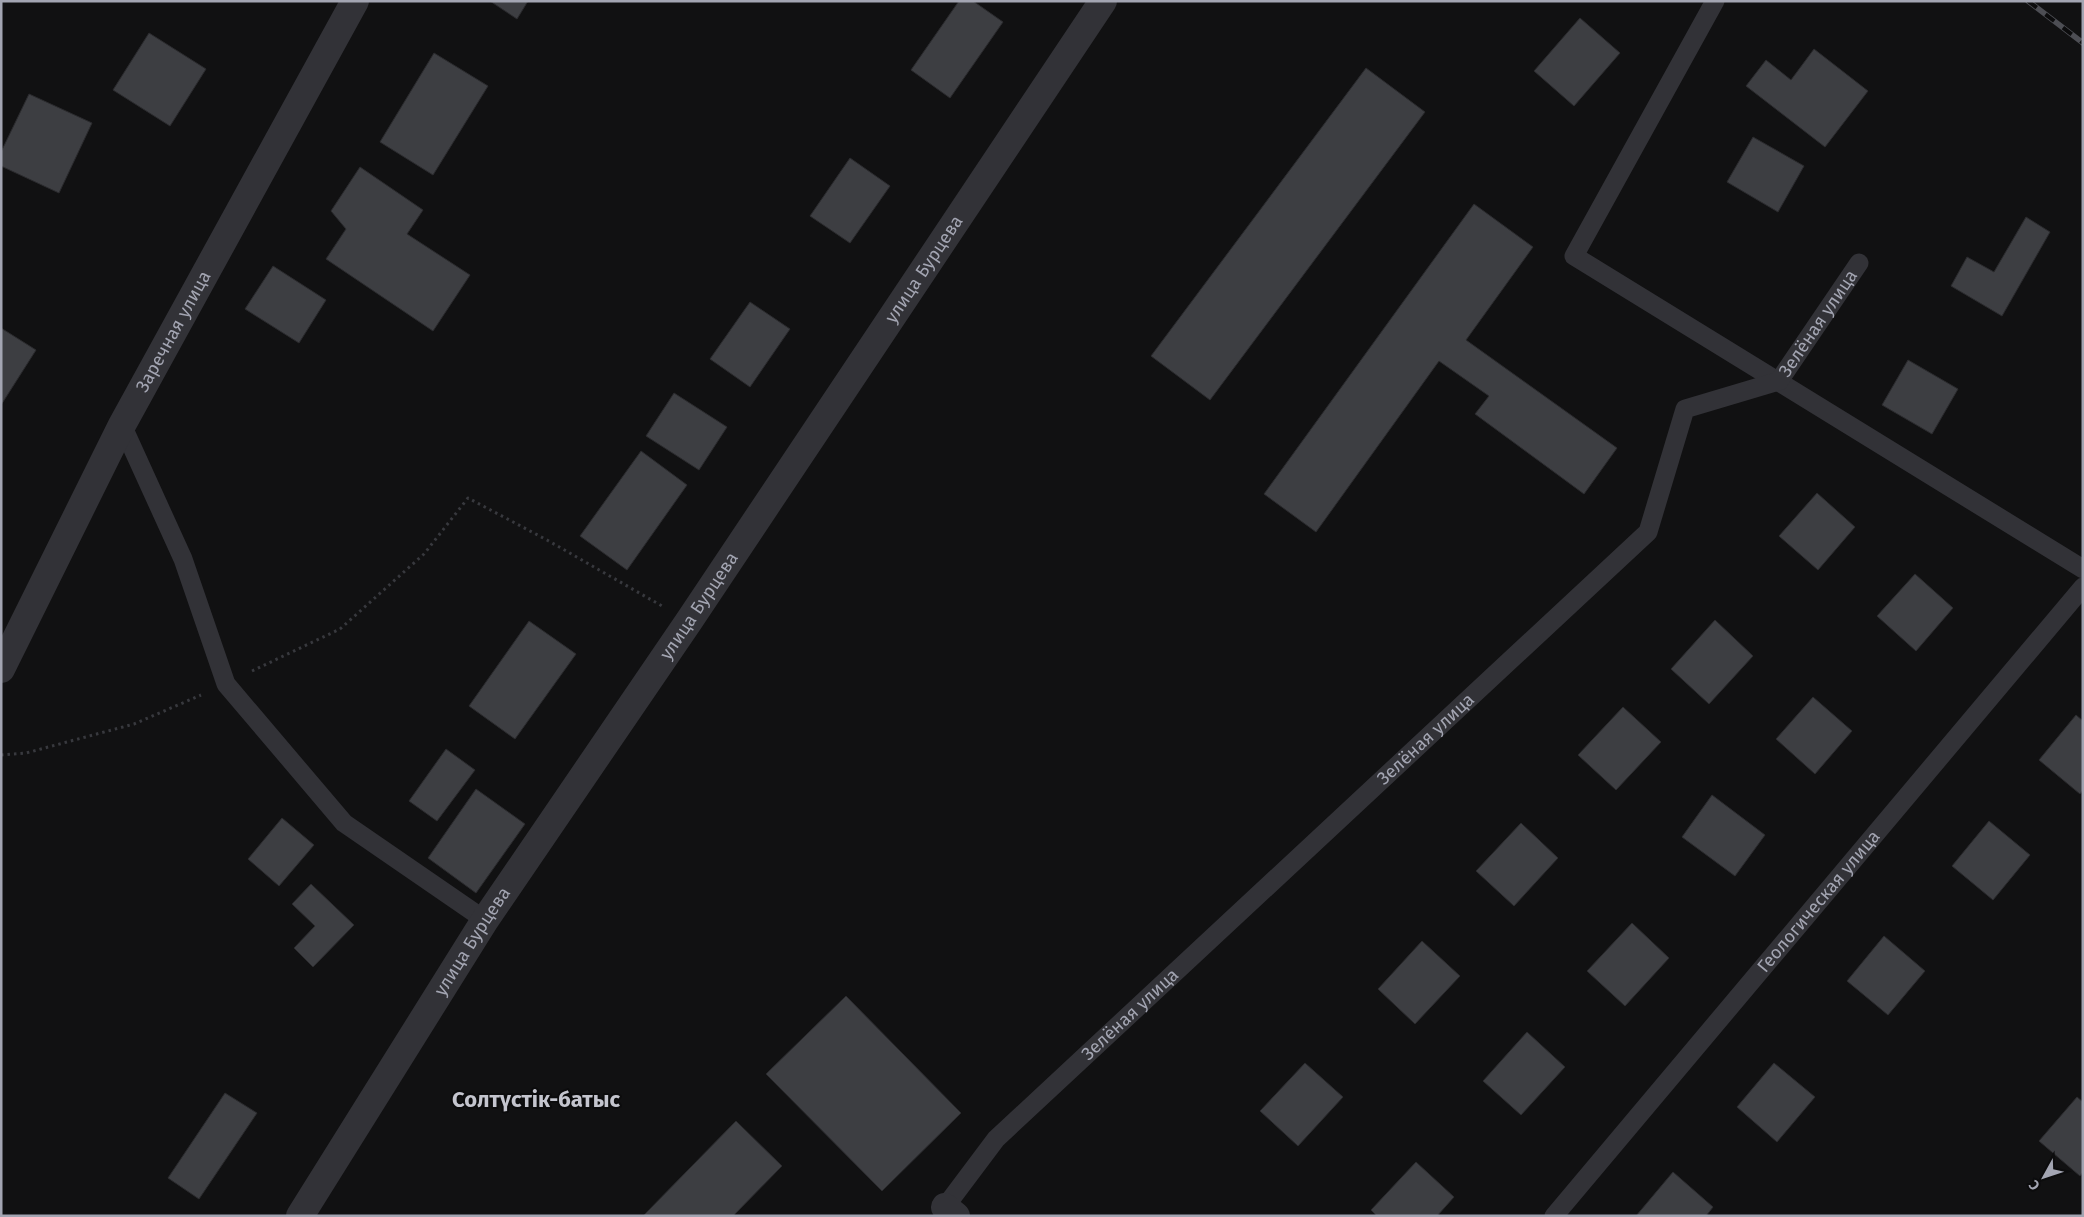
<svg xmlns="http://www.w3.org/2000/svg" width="2084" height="1217" font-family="'Fira Sans',sans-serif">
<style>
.building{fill:#3d3e42;stroke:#2b2b2e}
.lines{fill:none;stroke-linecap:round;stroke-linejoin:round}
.path{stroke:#38393e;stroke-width:3;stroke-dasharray:2.5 4;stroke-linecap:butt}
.lane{stroke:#323237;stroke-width:19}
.street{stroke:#323237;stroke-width:28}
.rail-casing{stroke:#4d4e54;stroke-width:5.5}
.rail{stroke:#0c0c0d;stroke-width:4;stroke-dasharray:11;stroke-linecap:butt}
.labels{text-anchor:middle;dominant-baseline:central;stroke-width:4;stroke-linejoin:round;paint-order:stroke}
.street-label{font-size:18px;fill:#a3a5b2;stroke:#0c0c0d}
.district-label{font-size:22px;font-weight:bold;fill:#c4c5ce;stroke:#0c0c0d}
</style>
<rect width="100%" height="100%" fill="#111112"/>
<g class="building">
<polygon points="490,1 528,1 517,19"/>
<polygon points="959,1 973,1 1003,22 950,98 911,70"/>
<polygon points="1580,18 1620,53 1574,106 1534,71"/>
<polygon points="149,33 206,69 170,126 113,90"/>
<polygon points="1814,49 1868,91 1825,147 1746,86 1766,60 1791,80"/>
<polygon points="434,53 488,86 433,175 380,142"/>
<polygon points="1366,68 1425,112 1210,400 1151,356"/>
<polygon points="29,94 92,123 59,193 1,166 1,152"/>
<polygon points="1753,137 1804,166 1778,212 1727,182"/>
<polygon points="850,158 890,186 850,243 810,216"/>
<polygon points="360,167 423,210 407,234 470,275 433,331 326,259 346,229 331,211"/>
<polygon points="1474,204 1533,247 1466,340 1617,448 1584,494 1475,414 1489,396 1439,361 1316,532 1264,494"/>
<polygon points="2026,217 2050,232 2002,316 1951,286 1967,257 1994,272"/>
<polygon points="273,266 326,300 299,343 245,309"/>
<polygon points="750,302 790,329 750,387 710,359"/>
<polygon points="1,328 36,350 1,405"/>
<polygon points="1908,360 1958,389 1932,434 1882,405"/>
<polygon points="674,393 727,427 699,470 646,436"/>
<polygon points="641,451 687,485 627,570 580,536"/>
<polygon points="1817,493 1855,527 1818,570 1779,536"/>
<polygon points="1915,574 1953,608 1916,651 1877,616"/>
<polygon points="1715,620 1753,656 1709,704 1671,669"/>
<polygon points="529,621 576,654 515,739 469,706"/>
<polygon points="1813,697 1852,731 1815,774 1776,739"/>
<polygon points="1623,707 1661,742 1616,790 1578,755"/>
<polygon points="2076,715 2083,721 2083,790 2080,794 2039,760"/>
<polygon points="446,749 475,770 437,821 409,801"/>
<polygon points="476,789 525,824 476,893 428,858"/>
<polygon points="1712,795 1765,835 1735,876 1682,837"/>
<polygon points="282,818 314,845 279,886 248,859"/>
<polygon points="1989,821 2030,855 1993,900 1952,866"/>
<polygon points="1521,823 1558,858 1514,906 1476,871"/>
<polygon points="311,884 354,925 313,967 294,948 315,926 292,904"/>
<polygon points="1632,923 1669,958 1625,1006 1587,971"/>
<polygon points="1884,936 1925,971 1888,1015 1847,981"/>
<polygon points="1422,941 1460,976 1415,1024 1378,989"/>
<polygon points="846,996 961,1113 882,1191 766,1074"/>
<polygon points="1527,1032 1565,1067 1521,1115 1483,1081"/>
<polygon points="1305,1063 1343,1097 1298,1146 1260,1111"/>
<polygon points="1774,1063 1815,1097 1777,1142 1737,1107"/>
<polygon points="225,1093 257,1113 199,1199 168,1178"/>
<polygon points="2077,1097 2083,1102 2083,1172 2080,1176 2039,1141"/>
<polygon points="736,1121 782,1166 733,1216 643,1216"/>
<polygon points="1416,1162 1454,1197 1437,1216 1377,1216 1371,1210"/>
<polygon points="1673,1172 1713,1207 1706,1216 1636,1216"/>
</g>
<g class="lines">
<g class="path">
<polyline points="252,671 340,629 424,554 468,498 547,540 662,606"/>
<polyline points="1,755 26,753 134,724 201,695"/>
</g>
<g class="lane">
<polyline points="1715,1 1574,256 2083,569"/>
<polyline points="122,425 183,559 226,684 344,823 485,920"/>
<path id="s1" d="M945 1207 996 1139 1648 532 1685 409 1779 381 1859 263"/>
<path id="s2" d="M1554 1216 2083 587"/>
</g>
<g class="street">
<path id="s3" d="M1 669 122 425 355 1"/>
<polyline points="945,1207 956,1216"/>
<path id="s4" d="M300 1216 485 920 689 621 1103 1"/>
</g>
<defs>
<polyline id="rail" points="2028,1 2083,43"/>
</defs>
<use href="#rail" class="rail-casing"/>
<use href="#rail" class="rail"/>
</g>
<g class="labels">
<g class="street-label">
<text stroke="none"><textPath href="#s4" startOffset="1134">улица Бурцева</textPath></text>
<text stroke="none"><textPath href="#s1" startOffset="1272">Зелёная улица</textPath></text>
<text stroke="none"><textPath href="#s3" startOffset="379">Заречная улица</textPath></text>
<text stroke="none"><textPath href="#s4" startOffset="729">улица Бурцева</textPath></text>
<text stroke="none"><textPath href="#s1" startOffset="672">Зелёная улица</textPath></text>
<text stroke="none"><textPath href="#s2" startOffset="411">Геологическая улица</textPath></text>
<text stroke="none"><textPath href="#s4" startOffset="324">улица Бурцева</textPath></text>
<text stroke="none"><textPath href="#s1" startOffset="268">Зелёная улица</textPath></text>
</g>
<g class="district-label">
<text x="536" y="1099">Солтүстік-батыс</text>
</g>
</g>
<rect width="2084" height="1217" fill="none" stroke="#a3a5b2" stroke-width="5"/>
<g transform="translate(2044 1177) rotate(230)" stroke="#0c0c0d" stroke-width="4" paint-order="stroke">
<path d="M0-4L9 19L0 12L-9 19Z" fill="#a3a5b2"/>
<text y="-8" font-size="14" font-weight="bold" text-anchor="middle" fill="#a3a5b2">С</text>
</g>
</svg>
